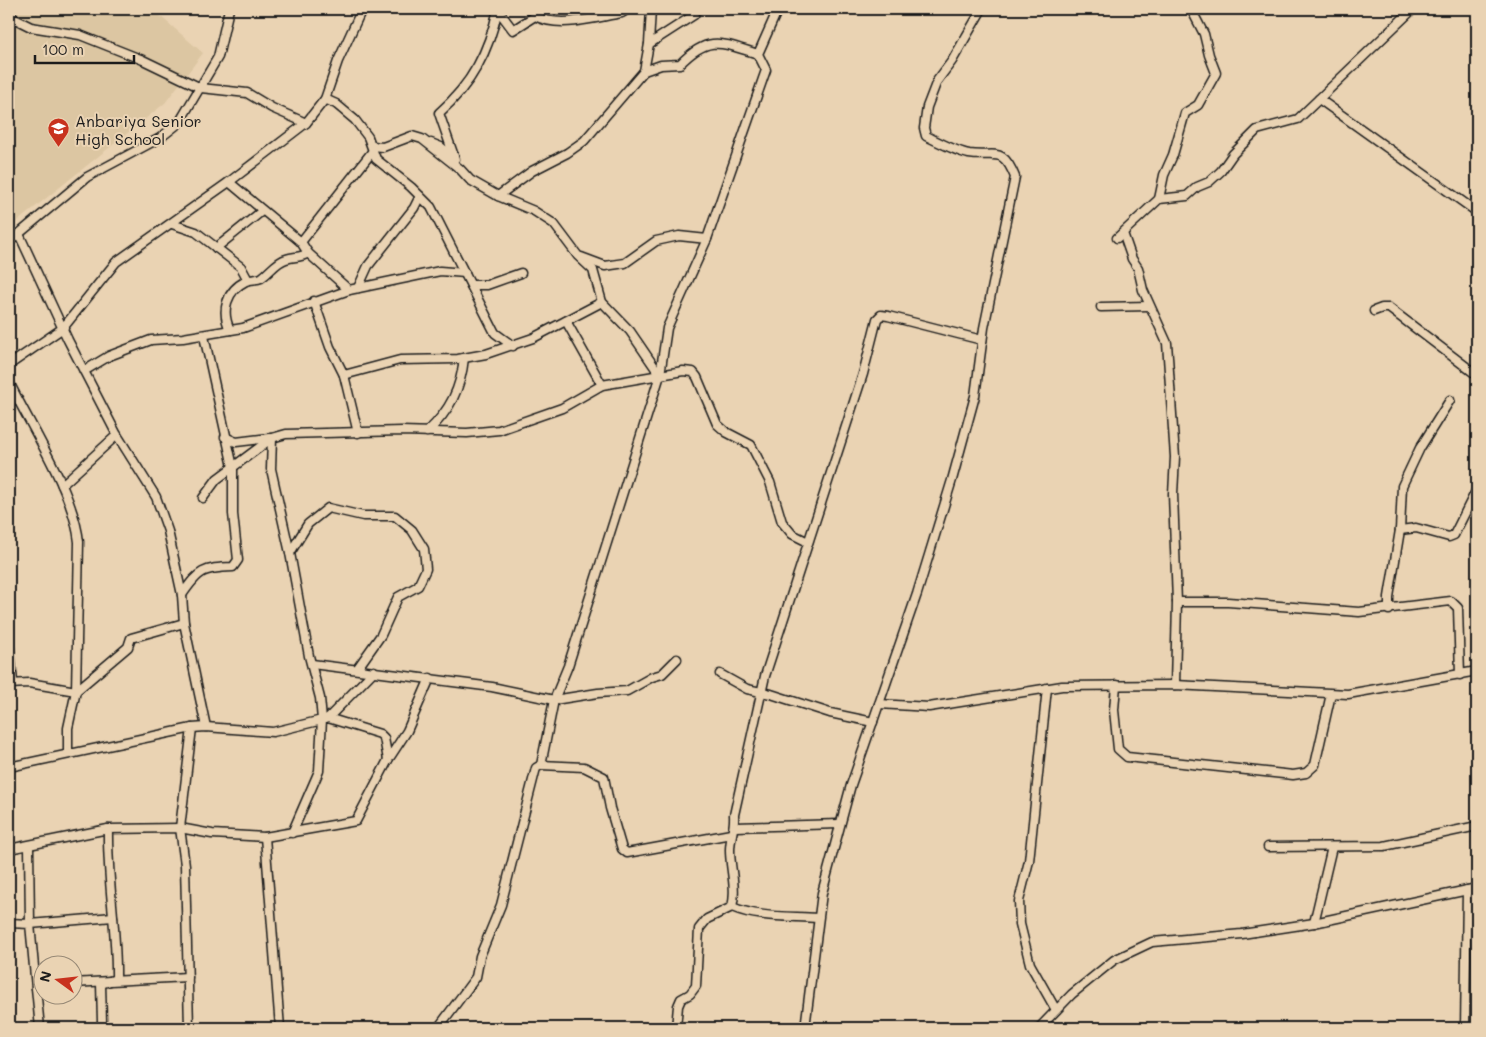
<svg xmlns="http://www.w3.org/2000/svg" width="1486" height="1037" font-family="Mali,sans-serif">
<style>
.built{fill:#dcc6a2}
.lines{fill:none;stroke-linecap:round;stroke-linejoin:round}
.minor-casing{stroke:#1c1c1c;stroke-width:11}
.minor{stroke:#ead3b3;stroke-width:8}
.labels{text-anchor:middle;dominant-baseline:central;stroke-width:4;stroke-linejoin:round;paint-order:stroke}
.poi-label{font-size:16px;fill:#1c1c1c;stroke:#ead3b3;text-anchor:start}
</style>
<rect width="100%" height="100%" fill="#ead3b3"/>
<filter id="ink" filterUnits="userSpaceOnUse"><feTurbulence type="fractalNoise" baseFrequency=".02" numOctaves="2"/><feDisplacementMap in="SourceGraphic" scale="10" xChannelSelector="R" yChannelSelector="G"/><feConvolveMatrix kernelMatrix="1 2 1 2 8 2 1 2 1" color-interpolation-filters="sRGB"/></filter>
<g filter="url(#ink)">
<polygon class="built" points="9,9 152,9 203,53 165,103 9,228"/>
<g class="lines">
<defs>
<g id="minor">
<path d="M498 10 513 30 535 16C560 29 596 17 622 13L628 9"/>
<polyline points="9,16 31,27 80,35 143,60 201,88 247,93 272,108 306,123"/>
<polyline points="649,44 651,9"/>
<path d="M644 71 661 65 680 64C709 34 722 43 758 54"/>
<polyline points="325,99 336,104 355,120 368,137 376,159 411,187 431,207 495,333 513,346"/>
<polyline points="1319,99 1477,212"/>
<path d="M431 143 441 147 455 159 439 113C472 84 489 51 498 9"/>
<polyline points="372,146 383,147 412,136 422,139 460,169 470,180 498,196 534,211 554,224 578,256 593,270 602,302 630,331 660,375"/>
<polyline points="229,182 301,242 308,253 349,290"/>
<polyline points="498,196 532,171 567,153 584,141 644,71 649,44 694,15 697,9"/>
<polyline points="1159,199 1164,175 1173,155 1185,113 1198,105 1216,73 1209,55 1204,34 1191,9"/>
<polyline points="172,224 196,232 241,267 248,280"/>
<polyline points="1123,233 1132,259 1138,268 1143,290 1167,343 1175,457 1173,494 1177,602 1175,685"/>
<polyline points="19,234 68,340 117,435 156,497 168,531 182,595 184,623 206,727"/>
<polyline points="1117,238 1159,199 1187,196 1197,187 1209,182 1221,171 1233,154 1257,130 1298,119 1413,9"/>
<polyline points="9,242 87,177 160,138 179,123 218,57 229,9"/>
<polyline points="301,242 372,152"/>
<polyline points="216,248 262,211"/>
<polyline points="581,257 605,266 625,263 656,241 679,236 707,239"/>
<polyline points="471,285 487,285 521,273"/>
<polyline points="358,288 368,266 414,208 420,196"/>
<polyline points="314,301 330,347 344,375 358,433"/>
<polyline points="1101,307 1149,306"/>
<polyline points="1374,311 1382,308 1389,308 1477,375"/>
<polyline points="566,321 602,385"/>
<path d="M230 330C221 311 226 291 246 281 251 279 257 280 261 278 270 272 276 262 286 259 295 256 301 258 308 253"/>
<polyline points="9,365 63,328 116,262 229,182 306,123 325,99 338,61 362,9"/>
<polyline points="84,371 109,356 151,340 183,338 243,328 349,290 440,271 465,273"/>
<polyline points="344,375 400,360 458,359 486,354 533,338 602,302"/>
<path d="M9 382C31 427 74 493 79 542L76 691 68 728V752"/>
<path d="M427 432C450 411 461 388 464 358"/>
<polyline points="225,437 236,442 269,438"/>
<polyline points="62,485 117,435"/>
<polyline points="203,498 217,479 272,438"/>
<polyline points="1400,530 1416,528 1449,537 1454,535 1477,489"/>
<polyline points="290,553 308,524 328,508 363,516 395,516 412,530 424,549 426,569 418,586 398,597 381,635 357,669"/>
<path d="M182 595C199 570 203 568 233 567L238 560 233 514V467L204 336"/>
<polyline points="1177,602 1228,602 1359,612 1451,601 1458,608 1460,675"/>
<polyline points="1389,610 1389,597 1400,530 1402,486 1420,448 1450,400"/>
<polyline points="9,641 13,682"/>
<polyline points="312,664 492,687 554,700 598,693 627,691 652,677 662,674 677,659"/>
<polyline points="720,674 747,689 771,694 830,713 873,722"/>
<polyline points="9,684 29,683 76,691 128,647 131,638 184,623"/>
<polyline points="1116,685 1114,710 1118,749 1127,757 1293,775 1306,773 1315,765 1331,694"/>
<polyline points="1047,688 1029,861 1019,901 1020,924 1030,964 1056,1010"/>
<polyline points="879,704 929,707 1062,686 1175,685 1348,694 1477,671"/>
<polyline points="328,718 374,671"/>
<polyline points="541,765 584,767 604,777 610,808 622,849 627,853 731,834"/>
<polyline points="9,767 192,728 206,727 273,732 322,720 320,698 309,656 290,553 271,469 272,438 286,434 402,431 467,433 499,430 562,408 602,385 683,371 693,372 697,377 717,424 726,432 751,445 770,482 782,522 792,534 808,542"/>
<polyline points="735,827 839,824"/>
<polyline points="292,833 319,771 322,720 328,718 380,734 384,738 388,760"/>
<polyline points="265,837 280,1028"/>
<polyline points="29,846 30,924 113,917"/>
<polyline points="1268,847 1384,846 1477,826"/>
<polyline points="9,849 108,829"/>
<path d="M732 907C757 918 790 916 817 918"/>
<polyline points="9,923 30,924 36,988"/>
<polyline points="1314,923 1332,847"/>
<polyline points="72,983 188,977"/>
<polyline points="40,1028 36,988 42,987"/>
<path d="M100 1028 102 1022 101 984 116 979C117 929 107 880 108 829L180 828 212 834 265 837 356 821 388 760 407 731 430 678"/>
<polyline points="189,1028 185,865 180,828 192,728"/>
<polyline points="438,1028 476,977 480,956 501,905 536,768 541,765 554,700 568,666 660,375 667,328 707,239 766,70 758,54 778,9"/>
<path d="M676 1028 678 1006 681 999 690 994 696 986 699 929 707 919 732 907C737 888 730 869 730 850 730 838 735 828 734 815L765 676 863 374 877 319 881 315 888 316 982 340"/>
<path d="M805 1028 822 893 851 785 917 594 952 480 975 396 984 328 1015 177C1002 145 995 158 969 154 955 151 939 142 926 136L924 128 927 107 937 81 952 61 982 9"/>
<polyline points="1039,1028 1072,994 1114,960 1152,942 1242,934 1314,923 1477,888"/>
<polyline points="1465,1028 1467,890"/>
</g>
</defs>
<use href="#minor" class="minor-casing"/>
<use href="#minor" class="minor"/>
</g>
</g>
<defs>
<symbol id="school-pin" viewBox="-11 -11 22 30"><path d="M0 17L-7.5 6A9.5 9.5 0 1 1 7.5 6Z" fill="#c8321e" stroke="#ead3b3"/><path d="M0-5L7-2L0 1L-7-2ZM-4 1L0 2.5L4 1V4Q0 6-4 4Z" fill="#fff"/></symbol>
</defs>
<g fill-rule="evenodd">
<use href="#school-pin" x="46" y="116" width="25" height="34"/>
</g>
<g class="labels">
<g class="poi-label">
<text x="75" y="120">Anbariya Senior<tspan x="75" dy="18">High School</tspan></text>
</g>
</g>
<rect width="1486" height="1037" fill="none" stroke="#ead3b3" stroke-width="30"/>
<rect x="15" y="15" width="1456" height="1007" fill="none" stroke="#1c1c1c" stroke-width="2" filter="url(#ink)"/>
<g transform="translate(58 980) rotate(285)"><circle r="24" fill="#ead3b3" stroke="#988a77"/>
<path d="M0-4L9 19L0 12L-9 19Z" fill="#c8321e"/>
<text y="-8" font-size="14" font-weight="bold" text-anchor="middle" fill="#1c1c1c">N</text>
</g>
<path d="M35 55v8h99v-8" fill="none" stroke="#1c1c1c" stroke-width="2.5"/>
<text x="42" y="55" font-size="15" fill="#1c1c1c" stroke="#ead3b3" stroke-width="4" paint-order="stroke">100 m</text>
</svg>
